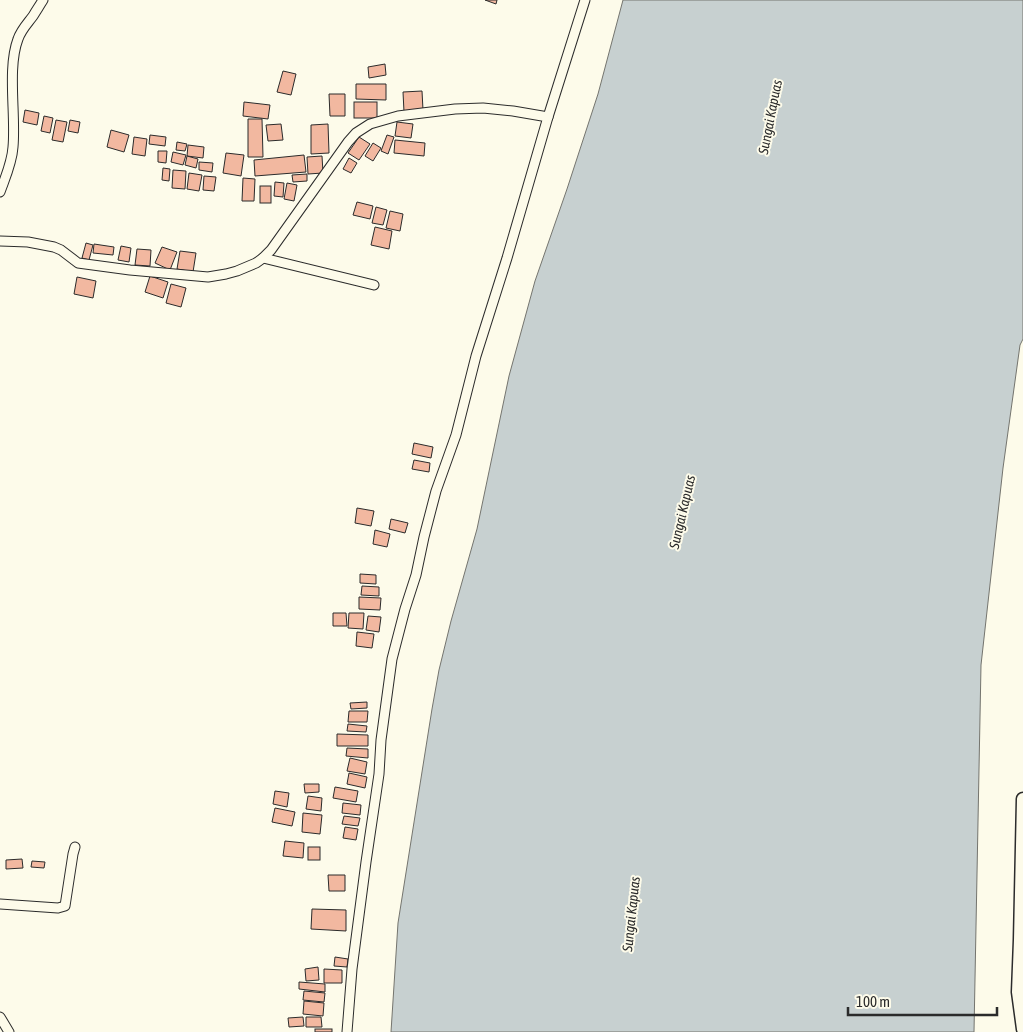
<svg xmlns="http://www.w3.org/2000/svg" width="1023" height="1032" font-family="'Asap Condensed',sans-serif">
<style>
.water{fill:#c7d0d0;stroke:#74746e}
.building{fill:#f2b8a0;stroke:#2b2b2b}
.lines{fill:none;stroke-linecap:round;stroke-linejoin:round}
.street-casing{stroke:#2b2b2b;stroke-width:11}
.secondary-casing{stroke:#2b2b2b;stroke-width:15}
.street{stroke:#fdfbea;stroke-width:9}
.secondary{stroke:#fdfbea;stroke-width:12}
.labels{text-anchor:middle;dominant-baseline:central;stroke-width:4;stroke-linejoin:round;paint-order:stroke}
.water-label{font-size:14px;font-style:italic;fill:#2b2b2b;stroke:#fdfbea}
</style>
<rect width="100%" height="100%" fill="#fdfbea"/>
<polygon class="water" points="623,0 1023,0 1023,339 1020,345 1003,468 981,665 974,1032 391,1032 398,923 432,709 439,670 451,621 477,529 509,376 535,281 567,189 598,94"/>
<g class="building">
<polygon points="485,0 497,0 496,4"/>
<polygon points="385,64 386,75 369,78 368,67"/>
<polygon points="283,71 296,74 291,95 277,92"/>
<polygon points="356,84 386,84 386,100 356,99"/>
<polygon points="422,91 423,110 404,112 403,92"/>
<polygon points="329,94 345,94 345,116 330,116"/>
<polygon points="244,102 270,105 268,119 243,116"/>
<rect x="354" y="102" width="23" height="16"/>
<polygon points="25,110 39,113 37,125 23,122"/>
<polygon points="44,116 53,118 50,133 41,131"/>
<polygon points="248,119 262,119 263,157 248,157"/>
<polygon points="56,120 67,122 63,142 52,140"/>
<polygon points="70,120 80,122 78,133 68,131"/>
<polygon points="397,122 413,124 411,138 395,136"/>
<polygon points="281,124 283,140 268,141 266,125"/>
<polygon points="328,124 329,153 311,154 311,125"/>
<polygon points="111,130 129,135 124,152 107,147"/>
<polygon points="150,135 166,137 165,146 149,144"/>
<polygon points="387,135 394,137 388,154 381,151"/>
<polygon points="134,137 147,139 145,156 132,154"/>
<polygon points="359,137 370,144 359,160 348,153"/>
<polygon points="395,140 425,143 424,156 394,153"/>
<polygon points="177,142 187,144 185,151 176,150"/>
<polygon points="373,143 381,148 373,161 365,156"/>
<polygon points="188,145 204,147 203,158 187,156"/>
<polygon points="158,151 167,151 166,163 158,162"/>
<polygon points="173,152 186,155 183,165 171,162"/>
<polygon points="226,153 244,155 241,176 223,173"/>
<polygon points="304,155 306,172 255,176 254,160"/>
<polygon points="187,156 198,159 196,168 185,165"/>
<polygon points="322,156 323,173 308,174 307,157"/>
<polygon points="349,158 357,163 351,173 343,169"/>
<polygon points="199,162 213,163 212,172 199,170"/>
<polygon points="163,168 170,169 169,181 162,180"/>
<polygon points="173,170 186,171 185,189 172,188"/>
<polygon points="189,173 202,175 199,191 187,189"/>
<polygon points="307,174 307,181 293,182 292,175"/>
<polygon points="204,176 216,177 214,191 203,190"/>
<polygon points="243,178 255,179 254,201 242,201"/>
<polygon points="275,182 284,183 283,197 274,196"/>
<polygon points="287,183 297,185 294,201 284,199"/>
<rect x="260" y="186" width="11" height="17"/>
<polygon points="357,202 373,206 370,219 353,215"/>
<polygon points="376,207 387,210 383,225 372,223"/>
<polygon points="390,211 403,214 400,231 386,228"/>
<polygon points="375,227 392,231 389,249 371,245"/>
<polygon points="86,243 93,245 89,260 82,258"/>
<polygon points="94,244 114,247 113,255 93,253"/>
<polygon points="121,246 131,248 129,262 118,260"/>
<polygon points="162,247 177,252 170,270 155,263"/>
<polygon points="137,249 151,250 150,266 135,265"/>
<polygon points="180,251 196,253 193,272 177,269"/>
<polygon points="150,276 168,282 163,298 145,292"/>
<polygon points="77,277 96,281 93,298 74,294"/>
<polygon points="171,284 186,288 181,307 166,303"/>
<polygon points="414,443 433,447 431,458 412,454"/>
<polygon points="414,460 430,463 429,472 412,469"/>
<polygon points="357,508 374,511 371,526 355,523"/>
<polygon points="391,519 408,523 405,533 389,529"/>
<polygon points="375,530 390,534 387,547 373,544"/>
<polygon points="360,574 376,575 376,584 360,583"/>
<polygon points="362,586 379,587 379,596 361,595"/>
<polygon points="359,597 381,598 380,610 359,609"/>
<polygon points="333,613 346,613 347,626 333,626"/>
<polygon points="349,613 364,613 363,629 348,628"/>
<polygon points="368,616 381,617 379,632 366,630"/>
<polygon points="357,632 374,634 372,648 356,646"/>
<polygon points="367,702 367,708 351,709 350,703"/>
<polygon points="349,711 368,711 367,722 348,722"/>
<polygon points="348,724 367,726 366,732 347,731"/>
<polygon points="337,734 368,735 368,746 337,746"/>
<polygon points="347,748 368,749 368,758 346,756"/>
<polygon points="350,758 367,762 365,774 347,771"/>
<polygon points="349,773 367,777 365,788 347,784"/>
<polygon points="304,784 319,784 319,792 305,793"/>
<polygon points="335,787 358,791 356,802 333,798"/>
<polygon points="275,791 289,793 287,807 273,804"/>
<polygon points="308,796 322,798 321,811 306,809"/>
<polygon points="343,803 361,805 360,815 342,813"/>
<polygon points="275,808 295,812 292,826 272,822"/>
<polygon points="303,813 322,815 320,834 302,832"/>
<polygon points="344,816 360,818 358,826 342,824"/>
<polygon points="345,827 358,829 356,840 343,838"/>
<polygon points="285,841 304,843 303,858 283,856"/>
<rect x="308" y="847" width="12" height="13"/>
<polygon points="22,859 23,868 6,869 6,860"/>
<polygon points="32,861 45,862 44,868 31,867"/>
<polygon points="328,875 345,875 345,891 329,891"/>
<polygon points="312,909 346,910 346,931 311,929"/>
<polygon points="335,957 348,959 347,967 334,966"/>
<polygon points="318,967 319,980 306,981 305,969"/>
<polygon points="324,969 342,970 342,983 324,983"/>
<polygon points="299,982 325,984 325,992 299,989"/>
<polygon points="304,991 325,993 324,1002 303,1000"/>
<polygon points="304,1001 324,1003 323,1016 303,1014"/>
<polygon points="303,1017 304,1026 289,1027 288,1018"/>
<polygon points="306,1017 321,1017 322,1027 306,1027"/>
<rect x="315" y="1029" width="17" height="3"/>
</g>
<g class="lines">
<defs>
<g id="street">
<path d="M0 192C5 178 12 163 13 147 16 115 7 68 18 39 21 30 27 24 33 16 36 11 40 5 43 0"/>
<polyline points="0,241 28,242 54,247 61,250 78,263 130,270 208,277 226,274 237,271 256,263 263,258 271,250 348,142 356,133 370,124 398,116 455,109 483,108 513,111 548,117"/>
<polyline points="263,258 374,285"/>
<polyline points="0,904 58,908 65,906 73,854 75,847"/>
<polyline points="0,1017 9,1032"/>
<polyline points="347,1032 352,969 366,862 379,774 381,740 392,659 405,609 416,575 424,537 436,491 456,435 476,356 507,258 548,117 585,0"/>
</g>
<polyline id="secondary" points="1023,799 1020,940 1018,992 1023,1029"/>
</defs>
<use href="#street" class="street-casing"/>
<use href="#secondary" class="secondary-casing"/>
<use href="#street" class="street"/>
<use href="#secondary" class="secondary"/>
</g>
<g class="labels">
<g class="water-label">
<text transform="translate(770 117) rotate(-79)">Sungai Kapuas</text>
<text transform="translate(682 512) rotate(-77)">Sungai Kapuas</text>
<text transform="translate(631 914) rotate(-84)">Sungai Kapuas</text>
</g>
</g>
<path d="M848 1007v8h149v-8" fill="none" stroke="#2b2b2b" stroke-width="2.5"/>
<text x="856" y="1007" font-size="15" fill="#2b2b2b" stroke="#fdfbea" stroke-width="4" paint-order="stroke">100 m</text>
</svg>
